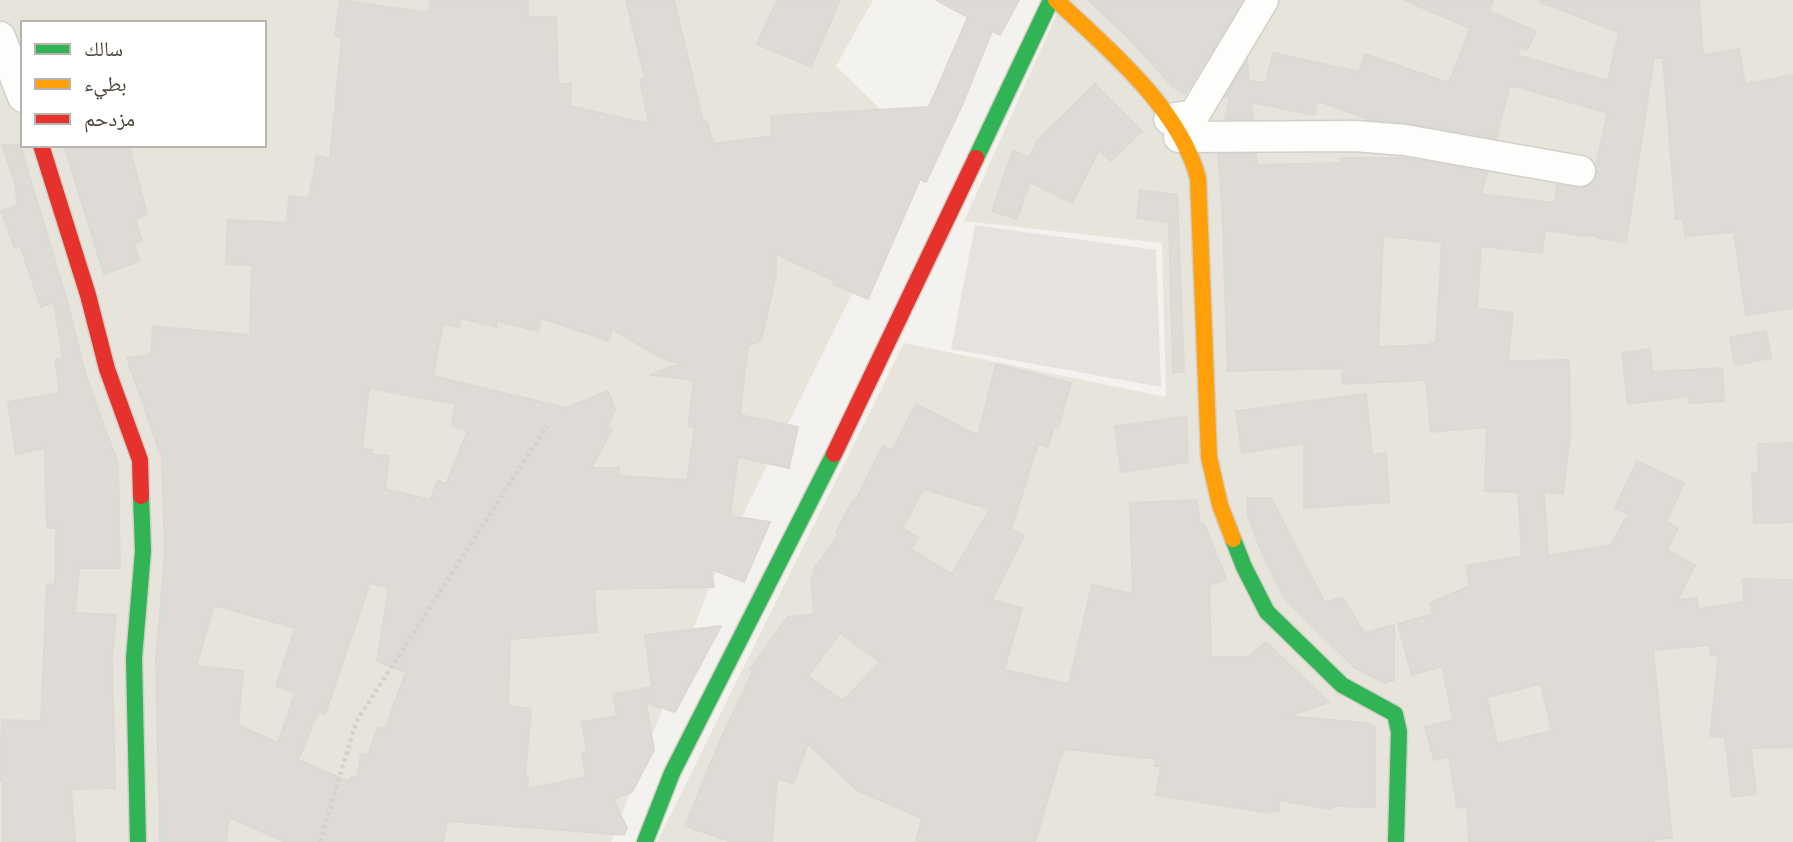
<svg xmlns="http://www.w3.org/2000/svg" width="1793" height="842" font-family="'IBM Plex Sans','Noto Naskh Arabic',sans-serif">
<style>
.residential{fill:#e7e4dc;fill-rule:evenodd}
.parking{fill:#e6e3df}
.building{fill:#dedbd6;stroke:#dcd9d4;stroke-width:2;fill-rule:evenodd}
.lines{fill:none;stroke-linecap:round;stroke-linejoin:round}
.street-casing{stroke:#d2d0cb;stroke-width:33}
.fast-casing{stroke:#d3cfc5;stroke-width:19}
.slow-casing{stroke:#d3cfc5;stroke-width:19}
.jam-casing{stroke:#d3cfc5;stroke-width:19}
.path{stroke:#d3d2cc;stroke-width:4.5;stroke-dasharray:3.5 3.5;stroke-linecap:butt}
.street{stroke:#fdfdfc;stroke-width:30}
.fast{stroke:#30b455;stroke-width:16}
.slow{stroke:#ff9f0a;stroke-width:16}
.jam{stroke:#e5322d;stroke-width:16}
</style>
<rect width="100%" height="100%" fill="#f4f2ee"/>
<g class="residential">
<path d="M0 0H873L836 66 923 151 718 565 611 842H0ZM23 23H264V145H23Z"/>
<polygon points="1063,0 1793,0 1793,842 657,842 904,343 1166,397 1162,243 964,221"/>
</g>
<polygon class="parking" points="975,225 1156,250 1161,387 951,349"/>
<g class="building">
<path d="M340 0 429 13 431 0H528V17H556L558 84H571L570 106 649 124 640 80 645 78 626 0H674L703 121 706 120 714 144 772 136 771 116 929 107 968 17 936 0H1019L1000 35 992 31 962 105 926 182 920 179 868 299 833 284 835 281 776 254V275L761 341 748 345 740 415 798 427 789 468 738 457 730 516 770 522 744 582 711 569 714 587 594 589 597 632 510 639 508 706 531 709 525 777H528L527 789 586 777 582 753 587 752 582 722 617 716 613 694 652 687 645 635 721 626 675 712 646 703 654 750 632 792 613 799 627 828 624 835 447 821 443 842H285L229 817 226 842H160L156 659 165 553 162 459 127 358 151 355 153 326 250 335 252 265 226 264 228 220 287 223 289 196 309 198 317 156 330 159 342 37 335 36ZM461 318 496 327 497 321 538 331 541 318 608 341 612 329 662 358 679 364 650 375 694 380 688 426 695 427 687 480 618 476 619 468H591L612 430 607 427 615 410 608 391 566 408 433 376 443 323 459 327ZM369 388 455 404 452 426 468 430 446 484 438 480 430 500 385 489 389 456 371 454 372 450 362 449ZM370 583 389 588 377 661 406 672 385 729 378 727 368 755 361 754 357 778 351 777 350 782 298 760 318 712 325 714ZM214 605 295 628 276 686 295 693 278 743 238 725 243 671 196 666Z"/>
<polygon points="777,0 840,0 811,67 757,44"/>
<polygon points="1088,0 1243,0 1185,94 1173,87 1128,37"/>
<path d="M1404 0H1493L1489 11 1536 31 1527 50 1520 47 1517 55 1608 81 1619 32 1540 2V0H1699L1703 55 1739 49 1745 84 1793 75V308L1746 315 1734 232 1685 236 1683 218 1676 219 1663 58H1654L1626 242 1597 238 1596 235 1584 236 1545 230 1542 253 1481 246 1477 308 1513 313 1508 361 1569 360 1570 436 1563 494 1544 492 1548 556 1611 545 1628 514 1615 508 1637 461 1684 483 1666 522 1678 528 1667 550 1695 565 1677 600 1697 598 1698 609 1744 602 1743 579 1793 580V747L1751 748 1756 794 1732 797 1725 737 1710 736 1719 654 1711 655 1710 645 1653 650 1672 838 1654 839V842H1469L1467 806 1457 808 1449 756 1434 760 1425 727 1453 720 1442 666 1412 675 1398 624 1433 614 1430 603 1470 586 1466 566 1522 556 1518 492 1485 491 1487 427 1431 432 1426 380 1343 384 1342 368 1228 371 1222 201 1218 154H1256L1257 165 1341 163V158H1403L1487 172 1481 194 1555 203 1557 185 1578 188 1587 187 1594 182 1597 175 1596 164 1608 113 1510 85 1496 138 1408 123 1371 120 1318 101 1314 115 1251 102 1253 119H1225L1230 98 1225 97 1247 60 1249 81 1266 83 1273 53 1359 72 1365 54 1449 83 1470 28ZM1383 236 1442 242 1436 343 1429 342V345L1378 347ZM1541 684 1552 731 1497 744 1487 697Z"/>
<polygon points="1095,84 1142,131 1111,161 1099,150 1072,203 1030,182 1017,219 992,211 1013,150 1029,158 1038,140"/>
<polygon points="2,145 20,145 67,301 86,376 118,464 120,568 79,568 75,613 116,615 112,658 115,788 71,789 75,842 3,842 3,781 0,781 2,720 41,721 47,584 55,585 56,528 47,528 45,448 16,454 8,402 60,393 55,360 63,358 54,302 41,307 20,245 14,247 1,211 18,205 14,180"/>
<polygon points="64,145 129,145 147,214 135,219 142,241 134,244 140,261 104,274"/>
<polygon points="1140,190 1177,195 1184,372 1173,372 1169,222 1137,218"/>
<polygon points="1766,331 1771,358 1735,365 1730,337"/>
<polygon points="1650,349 1652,372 1722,368 1724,401 1689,403 1689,396 1628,404 1622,353"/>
<path d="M996 364 1071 383 1058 428 1054 427 1048 447 1038 444 1011 529 1024 536 992 600 1022 608 1004 670 1069 684 1092 585 1133 594 1130 503 1197 500 1200 525 1204 524 1226 579 1209 585 1211 657H1248L1266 642 1329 702 1288 716 1366 723 1375 727V807L1332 806 1331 809 1279 800V811H1271V813L1156 795 1161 766H1155L1156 759 1065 749 1060 758 1035 842H916L922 818 858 791 808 744 793 784 777 778 772 842H732L685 826 719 743 753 671 750 669 788 617 814 614 811 579 816 572 813 570 839 534 836 532 853 501 855 502 883 446 892 451 916 404 978 436ZM923 489 990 509 952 574 911 549 918 538 903 528ZM840 633 880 662 843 701 808 676Z"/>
<polygon points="1366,394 1372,455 1386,453 1389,502 1304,508 1304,443 1242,453 1236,411"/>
<polygon points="1186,417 1188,462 1121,472 1115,426"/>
<polygon points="1793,443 1793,522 1754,523 1752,473 1759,472 1758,444"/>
<polygon points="1247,498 1271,498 1325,603 1342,597 1364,633 1394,625 1394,680 1384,683 1355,668 1285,599 1264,558 1248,516"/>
</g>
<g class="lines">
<defs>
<g id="street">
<polyline points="0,37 23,97"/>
<polyline points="1169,119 1194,115 1263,0"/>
<polyline points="1179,137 1355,136 1405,140 1580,171"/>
</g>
<g id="fast">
<polyline points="976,158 1051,0"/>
<polyline points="1233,539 1244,567 1267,612 1342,685 1395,714 1399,732 1396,842"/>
<polyline points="138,842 134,658 143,551 141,496"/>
<polyline points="645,842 672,773 834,454"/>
</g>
<path id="slow" d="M1056 0C1108 49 1179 107 1198 178L1209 457 1220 505 1233 539"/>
<g id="jam">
<polyline points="41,145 88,295 107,369 140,460 141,496"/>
<polyline points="834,454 976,158"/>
</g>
</defs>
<use href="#street" class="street-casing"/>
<use href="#fast" class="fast-casing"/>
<use href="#slow" class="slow-casing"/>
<use href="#jam" class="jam-casing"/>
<polyline class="path" points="320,842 356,722 547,426"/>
<use href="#street" class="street"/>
<use href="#fast" class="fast"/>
<use href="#slow" class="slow"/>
<use href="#jam" class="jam"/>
</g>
<rect x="21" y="21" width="245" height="126" fill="#ffffff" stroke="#b7b4b0" stroke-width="2"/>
<rect x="35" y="44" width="35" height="10" fill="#30b455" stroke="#b7b4b0" stroke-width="2"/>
<text x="84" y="56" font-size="21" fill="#4b4439">سالك</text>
<rect x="35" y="79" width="35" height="10" fill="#ff9f0a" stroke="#b7b4b0" stroke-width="2"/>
<text x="84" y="91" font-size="21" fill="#4b4439">بطيء</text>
<rect x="35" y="114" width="35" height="10" fill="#e5322d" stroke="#b7b4b0" stroke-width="2"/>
<text x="84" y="126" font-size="21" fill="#4b4439">مزدحم</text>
</svg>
